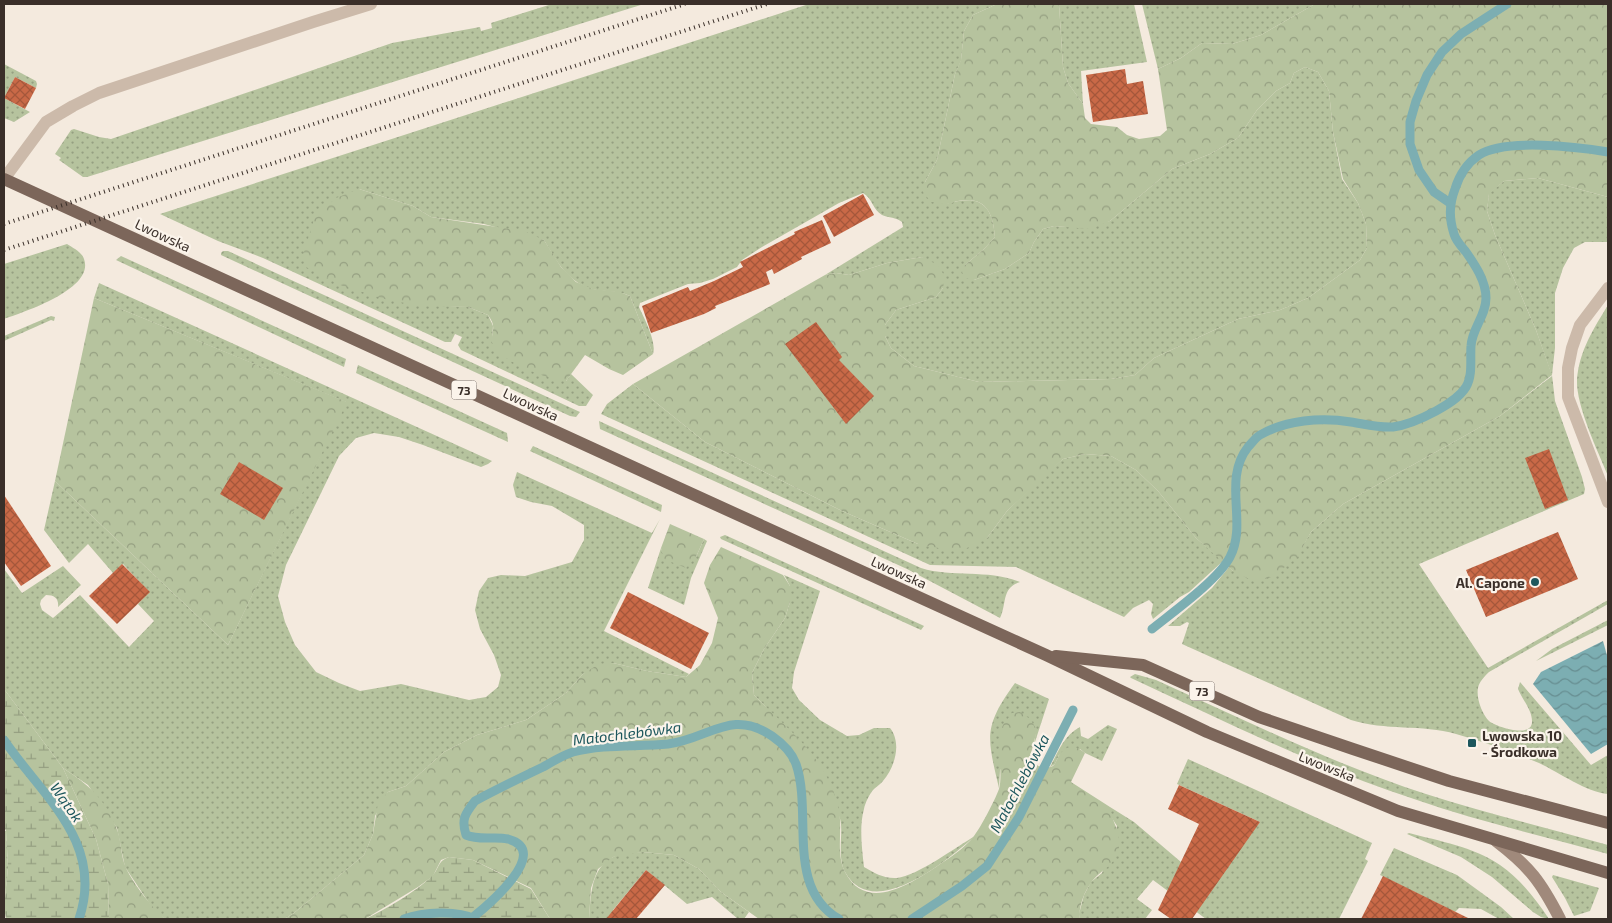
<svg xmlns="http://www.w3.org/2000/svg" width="1612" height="923" font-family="'Exo 2',sans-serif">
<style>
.green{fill:url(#green-dots)}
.forest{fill:url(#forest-crowns)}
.wetland{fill:url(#wetland-marsh)}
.water{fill:url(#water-waves)}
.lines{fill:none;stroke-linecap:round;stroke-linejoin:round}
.stream{stroke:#7caeb2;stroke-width:9}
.building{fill:url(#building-cross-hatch)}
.lane{stroke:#ccbaaa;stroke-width:12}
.street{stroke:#ccbaaa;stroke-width:12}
.secondary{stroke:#a0897b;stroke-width:12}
.primary{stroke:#7c665a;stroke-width:12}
.rail{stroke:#3a2f29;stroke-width:4;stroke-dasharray:1 4;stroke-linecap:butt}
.poi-dot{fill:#1d575d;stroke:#fbf4eb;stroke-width:2}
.labels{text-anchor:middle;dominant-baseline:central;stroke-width:4.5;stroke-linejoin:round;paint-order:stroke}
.shield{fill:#fbf4eb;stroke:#746a63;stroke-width:1}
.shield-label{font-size:12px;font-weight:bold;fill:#3a2f29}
.street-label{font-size:14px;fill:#3a2f29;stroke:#fbf4eb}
.poi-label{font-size:14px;font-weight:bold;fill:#3a2f29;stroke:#fbf4eb;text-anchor:end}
.water-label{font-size:15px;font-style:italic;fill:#1d575d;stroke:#fbf4eb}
</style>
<defs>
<pattern id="green-dots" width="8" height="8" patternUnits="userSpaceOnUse" patternTransform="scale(1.25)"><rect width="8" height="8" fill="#b6c39e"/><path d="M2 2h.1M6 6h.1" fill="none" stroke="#959f81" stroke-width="1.8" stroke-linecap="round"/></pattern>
<pattern id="forest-crowns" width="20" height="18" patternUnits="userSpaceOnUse" patternTransform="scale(1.25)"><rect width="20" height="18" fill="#b6c39e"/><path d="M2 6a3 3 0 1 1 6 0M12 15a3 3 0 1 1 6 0" fill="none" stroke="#959f81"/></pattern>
<pattern id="wetland-marsh" width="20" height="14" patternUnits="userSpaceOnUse" patternTransform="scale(1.25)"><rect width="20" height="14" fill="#b6c39e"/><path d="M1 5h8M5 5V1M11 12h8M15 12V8" fill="none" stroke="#959f81"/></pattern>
<pattern id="water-waves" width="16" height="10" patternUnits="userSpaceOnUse" patternTransform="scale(1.25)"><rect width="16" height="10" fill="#7caeb2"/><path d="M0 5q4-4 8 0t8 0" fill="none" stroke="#678e91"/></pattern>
<pattern id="building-cross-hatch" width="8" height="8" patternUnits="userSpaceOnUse" patternTransform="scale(1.25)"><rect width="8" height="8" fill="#c96947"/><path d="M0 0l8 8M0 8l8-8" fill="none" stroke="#a4573b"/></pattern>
</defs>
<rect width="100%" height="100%" fill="#f4eade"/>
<g class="green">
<polygon points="552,4 644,4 87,177 83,177 59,160 61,158 55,154 71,130 74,129 99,137 111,139 392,43 480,27 481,31 492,28 491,23"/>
<path d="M809 4H997L973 15 964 31 961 61 955 74 937 160 925 182 945 204C978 195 992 201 995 237L984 249 965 265 974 280 1005 269 1029 253 1034 242 1043 229 1054 226 1069 227 1110 221 1172 169 1210 154 1238 138 1257 110 1276 91 1290 83 1294 73 1305 67 1318 72 1329 91 1333 132 1342 179 1358 203 1366 224 1367 248 1360 260 1308 298 1280 310 1238 319 1154 358 1135 375 1111 379 979 382 914 366 891 348 885 336V325L896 310 936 297 943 288 922 257 887 263 849 275 836 273 825 275 903 227 902 222C896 217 889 218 882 215 873 210 872 198 863 193L839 203 762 247 742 260 737 267 713 279 700 283 688 284 640 303 639 307C644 318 657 342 653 354L630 296C617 290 605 292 592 289 567 282 556 260 544 240L484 224 431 217 413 206 359 189 449 306 468 307 488 315 493 326 492 342 566 381 571 374 593 395 586 406H579L461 350 458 345 462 337 455 334 451 342H445L263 258 218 241 160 214Z"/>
<polygon points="1059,4 1134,4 1147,62 1081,71 1083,104 1068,83 1063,67"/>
<polygon points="1142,4 1315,4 1261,35 1232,44 1202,43 1181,58 1158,69"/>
<polygon points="4,64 36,81 37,84 36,88 15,77 4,98 30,112 14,122 4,118"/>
<path d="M1538 178 1608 197V242H1585L1574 248 1563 268 1555 293V348L1552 375 1555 401 1582 477 1585 489 1584 494 1419 564 1488 668 1608 600V604L1489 672C1485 676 1479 682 1478 688 1476 698 1482 714 1489 721 1496 727 1533 739 1532 721 1532 710 1522 699 1518 689L1520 682 1591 765 1608 755V794C1586 792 1560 773 1539 763 1512 752 1484 742 1456 734 1422 724 1385 731 1351 720L1182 644 1189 623 1187 622 1180 626H1168L1212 588 1229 567 1233 571 1296 557 1311 532 1343 504 1500 416 1552 376 1536 330 1495 235 1487 211 1489 193 1504 181Z"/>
<path d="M67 244C73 248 82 252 84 259 95 289 24 312 4 319V264Z"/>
<polygon points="223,251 228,251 580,412 576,417 570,416 221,255 221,253"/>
<polygon points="121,256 346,359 344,367 116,260"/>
<path d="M99 283 492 461 488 464 481 467 423 445 399 437 374 433 356 438 339 456 286 565 278 596 285 622 295 645 316 672 339 683 360 691 401 684 469 700 486 697 498 687 501 675 494 655 480 629 475 610 479 591 488 578 501 575 525 576 572 562 584 540V525L552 506 531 502 516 497 513 485 517 472 652 533 660 519 604 631 689 674 686 677 647 671 613 663 583 674 566 693 526 720 477 735 444 752 406 786 388 792 375 816 373 834 364 855 294 913 284 919H166L155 912 125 867 117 828 88 785 63 768 4 689V569L22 593 63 566 81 585 58 607C59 599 55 595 46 595L41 600 40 604 42 610 53 618 80 595 129 647 154 621 138 604 149 592 123 564 113 573 88 544 69 563 44 530 55 481 228 645 346 402 94 298Z"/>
<path d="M1608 305V476C1598 451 1576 406 1577 380 1579 351 1594 328 1608 305Z"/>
<polygon points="51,316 55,317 54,321 51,320 4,341 4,336"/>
<polygon points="358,365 507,433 508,442 356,373"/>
<polygon points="633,384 705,442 842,511 918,544 987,538 1007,511 1046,473 1063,459 1085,454 1111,456 1136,470 1158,491 1196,538 1223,561 1189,592 1180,597 1153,619 1151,614 1153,604 1149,600 1133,608 1124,617 1016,567 930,565 601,414 607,404"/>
<path d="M599 421 921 568C953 578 989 569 1020 582 1001 588 1007 604 1000 618L907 569 600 429Z"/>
<polygon points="533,446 662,505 661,512 530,451"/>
<polygon points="725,535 922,625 924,626 921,630 721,539 720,537"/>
<polygon points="704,539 707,541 691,578 684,605 648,588 661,548 665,559 696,557"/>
<path d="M784 575 820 591 794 672 792 688 799 700 820 720 847 736 859 735 874 728H890C902 743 895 767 883 781 881 784 877 786 874 789 870 793 865 803 864 809 859 827 862 849 864 867 874 873 885 879 897 878 917 876 956 847 975 836 948 860 873 923 845 872 836 855 845 828 839 816 833 804 823 793 816 782 799 757 782 731 765 706L754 695 752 673 764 649 785 618 790 602V586Z"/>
<polygon points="1608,620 1608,625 1536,661 1552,649"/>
<path d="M1135 674 1156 680C1245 720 1333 764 1426 794 1486 813 1547 828 1608 845V854C1543 836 1477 821 1414 799 1316 767 1224 721 1131 678L1130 677Z"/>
<path d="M1015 683 1049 699 1034 745 1036 730 1000 770 999 788C987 737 983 727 1015 683Z"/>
<path d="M1108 725 1117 729 1102 761 1085 753 1080 749 1059 755 1055 764 1050 767C1058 752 1064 735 1080 727L1081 736 1088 739Z"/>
<polygon points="1188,759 1372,843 1365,859 1368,861 1339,919 1206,919 1153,880 1137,899 1152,910 1145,919 1080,919 1079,914 1084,895 1091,882 1102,873 1117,826 1110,815 1110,807 1134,822 1181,862 1260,822 1177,784"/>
<polygon points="4,831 6,831 8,867 4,908"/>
<path d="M1409 833C1439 841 1474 847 1500 865 1520 879 1535 898 1549 919L1541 917 1533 912 1492 877 1461 857 1407 834Z"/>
<polygon points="1394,848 1457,875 1501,907 1514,919 1499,919 1481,909 1459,908 1455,912 1380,875"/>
<path d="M643 852 674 855 699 869 721 892 749 912 744 919H738L712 897 687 904 646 870 613 910 624 919H589C591 898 590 868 613 857 621 853 634 853 643 852Z"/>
<polygon points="1553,875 1599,888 1590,911 1574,916 1565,898 1552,877"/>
</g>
<g class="forest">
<path d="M997 4H1059L1063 67 1068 83 1083 104 1085 118 1091 124 1117 127 1127 135 1139 139 1160 136 1167 130 1158 69 1181 58 1202 43 1232 44 1261 35 1315 4H1608V197L1538 178 1504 181 1489 194 1487 211 1495 235 1536 330 1552 375 1500 416 1343 504 1311 532 1297 557 1274 576 1255 582 1233 571 1196 538 1158 491 1136 470 1111 456 1085 454 1063 459 1007 511 987 538 959 552 918 544 842 511 705 442 633 384 825 275 836 273 849 275 887 263 922 257 938 265 945 277 943 288 936 297 896 310 885 325V336L891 348 914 366 979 382 1111 379 1135 375 1154 358 1238 319 1280 310 1308 298 1360 260 1367 248 1366 224 1358 203 1343 179 1333 132 1329 91 1318 72 1305 67 1294 73 1290 83 1276 91 1257 110 1238 138 1210 154 1172 169 1110 221 1090 229 1054 226 1043 229 1034 242 1029 253 1005 269 974 280 965 278 962 272 965 265 984 249 995 237C993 213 986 196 958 201 955 201 951 204 947 204 942 205 936 202 931 202L923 192 925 182 937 160 955 74 961 60 964 31 973 15Z"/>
<path d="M359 189 413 206 431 217 524 231 544 240 561 267 576 282 593 289 620 292 630 296 653 354 623 375 609 369 585 355 566 381C549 380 496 360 492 342 491 337 494 331 493 326 493 322 490 318 488 315L468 307 422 306 388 300 340 285 306 267 304 252 315 216 336 198Z"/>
<polygon points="94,298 347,402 228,645 55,481"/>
<polygon points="670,524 704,539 696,557 686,568 664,559 661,548"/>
<path d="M721 547 783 575 790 586V602L785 618 764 649 752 673 754 695C783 725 817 750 833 790 836 799 840 811 840 820 841 837 837 856 845 872 866 913 910 884 936 867 949 858 964 849 974 836 981 827 995 800 999 789 1004 770 994 744 1003 725 1005 721 1010 717 1012 713L1020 712 1030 719 1037 730 1030 757 1038 766C1043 767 1050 769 1054 765 1055 764 1058 758 1058 757 1065 745 1075 744 1085 753L1071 782 1110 807C1111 820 1120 830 1119 844 1118 866 1101 868 1091 883 1084 892 1078 908 1080 919H759L721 892 699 869 674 855 643 852 613 857 598 869 591 888 589 919H550L531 888 473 860 449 857 441 860 433 876 418 887 365 919H284L294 913 364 855 373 834 378 803 388 792 406 786 444 752 477 735 526 720 566 693 583 674 599 664 613 663 647 671 686 677 700 665 712 643 718 618 704 583 710 565Z"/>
<path d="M63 768C89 785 104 798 116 827 122 840 120 855 126 868 133 883 153 910 166 919H109L108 884 96 839Z"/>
</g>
<g class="wetland">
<polygon points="4,689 63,768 96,839 108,884 109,919 6,919 4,908 8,867 6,831 4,827"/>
<path d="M449 857 473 860 531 889 550 919H365C385 910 415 892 431 877 440 869 436 862 449 857Z"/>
</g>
<polygon class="water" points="1603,641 1608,659 1608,744 1591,754 1533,684 1541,672"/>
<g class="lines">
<g class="stream">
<polyline points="1450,203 1434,192 1419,170 1410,144 1410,122 1416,101 1427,75 1442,52 1461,34 1507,4"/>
<path d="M1152 629C1173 612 1218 580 1230 557 1248 523 1222 480 1248 447 1252 443 1255 438 1260 435 1286 420 1321 417 1351 422 1364 424 1379 428 1393 427 1408 425 1423 418 1436 411 1447 405 1459 398 1466 387 1473 376 1470 358 1471 346 1472 328 1486 316 1486 298 1486 281 1475 265 1466 252 1462 247 1456 241 1454 234 1449 218 1449 205 1455 189 1459 176 1467 163 1479 155 1505 138 1578 147 1608 152"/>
<path d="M4 740C42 796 105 842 79 919"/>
<path d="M472 918C487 906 553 851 508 839 494 836 480 841 466 835 461 819 465 814 475 801 497 789 520 778 543 767 552 762 563 755 573 752 604 744 636 747 668 744 709 739 731 708 772 736 782 743 792 753 796 764 813 813 785 888 839 919"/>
<path d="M404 919C423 912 457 910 475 919"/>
<polyline points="912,919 962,886 987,866 1019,817 1073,710"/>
</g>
</g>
<g class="building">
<polygon points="1125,69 1127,84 1143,81 1148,114 1093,122 1086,75"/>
<polygon points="15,77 36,88 25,109 4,98"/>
<polygon points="863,194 874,215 834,237 823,216"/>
<polygon points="822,220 831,243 801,257 802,259 774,274 772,269 766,272 770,284 715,306 716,308 704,314 651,333 642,306 688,287 690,291 714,281 743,267 740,262 795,234 794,232"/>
<polygon points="816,322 842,357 839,360 874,396 846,424 785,344"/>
<polygon points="1549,449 1568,500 1545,509 1525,458"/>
<polygon points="239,462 283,488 264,520 220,494"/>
<polygon points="4,495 51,566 21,586 4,562"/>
<polygon points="1558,532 1578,579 1486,617 1466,570"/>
<polygon points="122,564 150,592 117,624 89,596"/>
<polygon points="628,592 709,633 691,669 610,628"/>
<polygon points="1179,785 1260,822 1192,919 1171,919 1158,910 1199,824 1168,809"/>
<polygon points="646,870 665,885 636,919 606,919"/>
<polygon points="1383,876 1470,919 1361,919"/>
</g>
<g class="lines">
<polyline class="lane" points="4,179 46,122 73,106 99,93 313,22 371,4"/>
<polyline class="street" points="1608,288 1580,325 1572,348 1568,368 1568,397 1608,502"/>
<path class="secondary" d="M1496 841C1530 867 1541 882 1560 919"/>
<g class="primary">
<polyline points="4,179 679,488 1046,655 1207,732 1398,811 1608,873"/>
<polyline points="1056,656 1143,665 1259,717 1353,749 1449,781 1608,823"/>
</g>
<g class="rail">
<polyline points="4,224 685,4"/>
<polyline points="4,250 767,4"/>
</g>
</g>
<g class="poi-dot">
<circle cx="1535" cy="582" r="5"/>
<rect x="1467" y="738" width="10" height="10" rx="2.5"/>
</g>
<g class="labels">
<g class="shield">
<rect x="451.5" y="380.5" width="25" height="19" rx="4"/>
<rect x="1189.5" y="681.5" width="25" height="19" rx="4"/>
</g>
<g class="shield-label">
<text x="464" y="390">73</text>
<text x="1202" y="691">73</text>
</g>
<g class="street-label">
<text transform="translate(163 235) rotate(25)">Lwowska</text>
<text transform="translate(531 404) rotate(25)">Lwowska</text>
<text transform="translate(899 572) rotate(24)">Lwowska</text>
<text transform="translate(1327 766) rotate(22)">Lwowska</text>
</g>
<g class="poi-label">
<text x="1525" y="582">Al. Capone</text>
<text x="1482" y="735" text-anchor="start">Lwowska 10<tspan x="1482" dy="16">- Środkowa</tspan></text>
</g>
<g class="water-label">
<text transform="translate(627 733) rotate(-7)">Małochlebówka</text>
<text transform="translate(1019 783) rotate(-62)">Małochlebówka</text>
<text transform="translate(67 802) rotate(55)">Wątok</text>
</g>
</g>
<rect width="1612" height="923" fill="none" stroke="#3a2f29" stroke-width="10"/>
</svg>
